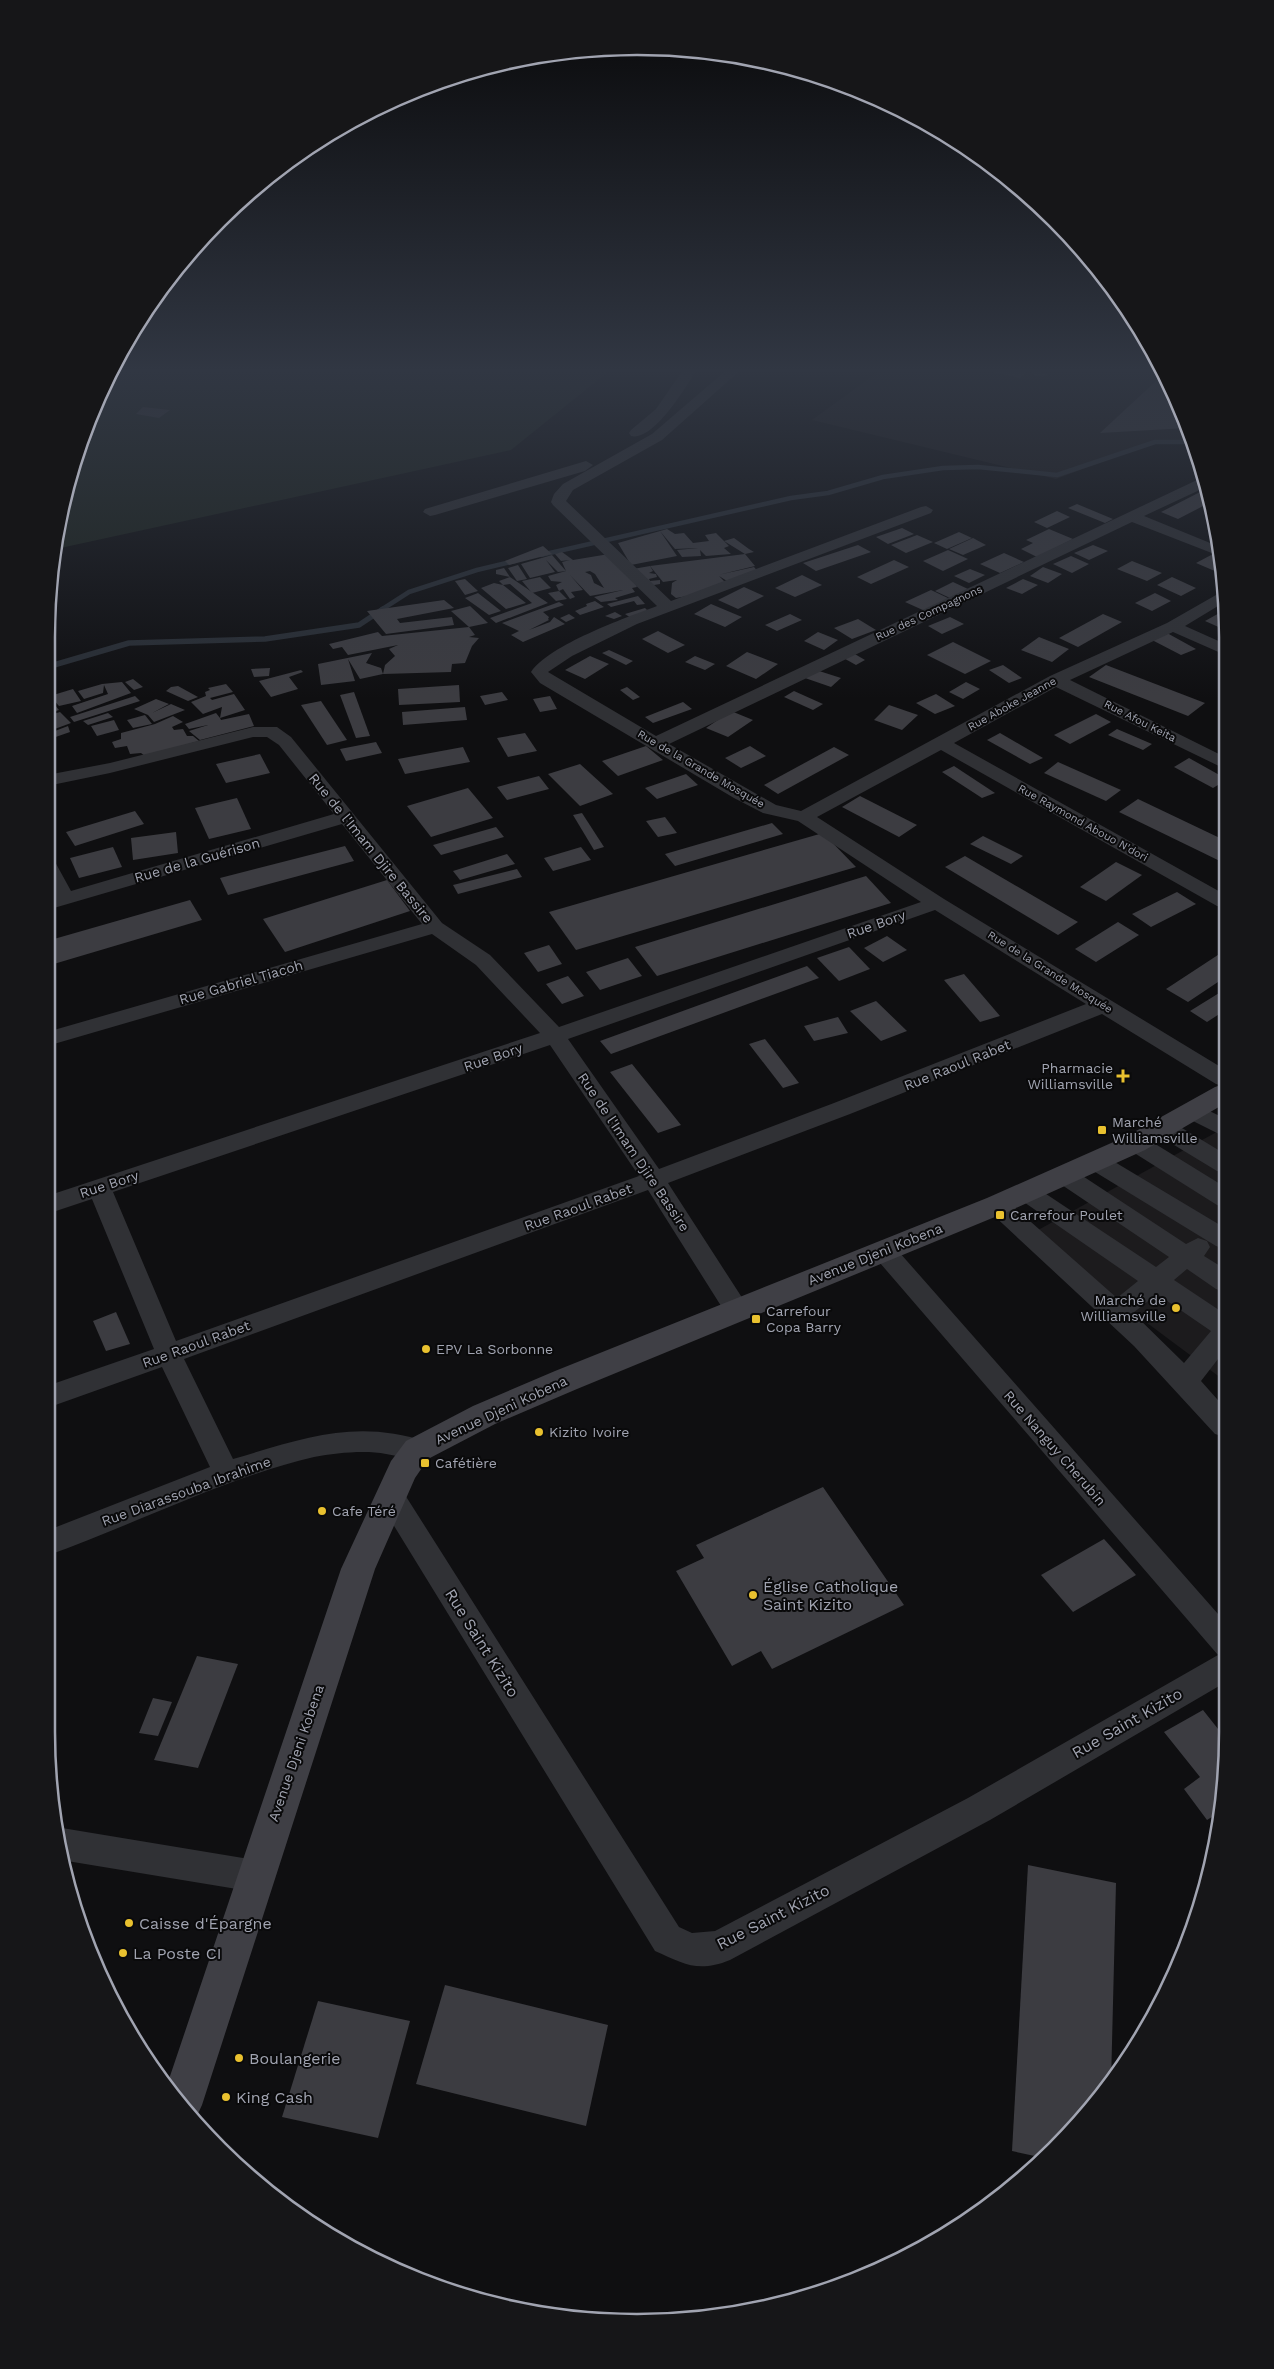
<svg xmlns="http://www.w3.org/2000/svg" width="1274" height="2369" font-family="'Work Sans',sans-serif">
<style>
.built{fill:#1c1b1d}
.green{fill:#1c231d}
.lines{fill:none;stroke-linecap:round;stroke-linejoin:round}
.stream-far1{stroke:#292e35;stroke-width:4.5}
.stream{stroke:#292e35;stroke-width:5.5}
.building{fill:#3c3c41;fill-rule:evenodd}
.street{fill:#303135;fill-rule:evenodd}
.secondary{fill:#3f3f45;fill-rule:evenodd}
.poi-dot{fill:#e9c12f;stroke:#0a0a0b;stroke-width:2}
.labels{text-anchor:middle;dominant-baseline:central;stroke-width:4;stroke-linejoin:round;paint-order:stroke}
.far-street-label{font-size:11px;fill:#a1a4b1;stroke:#0a0a0b}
.street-label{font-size:14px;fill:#a1a4b1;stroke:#0a0a0b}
.poi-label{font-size:14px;fill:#a1a4b1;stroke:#0a0a0b;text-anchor:start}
.near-poi-label{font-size:16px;fill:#a1a4b1;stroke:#0a0a0b;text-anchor:start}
.near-street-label{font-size:16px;fill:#a1a4b1;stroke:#0a0a0b}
.rim{fill:none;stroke:#a1a4b1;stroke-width:2.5}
</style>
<rect width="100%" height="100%" fill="#0f0f11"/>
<g class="built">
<polygon points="885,367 1147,367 1158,369 1193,440 1156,442 1056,479 812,420"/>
<polygon points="1224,1128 1225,1381 1029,1235"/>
</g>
<polygon class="green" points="115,367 614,367 511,450 56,549 66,484"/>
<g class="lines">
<g class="stream-far1">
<polyline points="541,555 791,498 828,493 883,477 943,468 978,467 1057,475 1155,442 1194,442"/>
<polyline points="381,610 409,592 477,570 515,561"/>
</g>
<polyline class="stream" points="47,667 129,643 265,639 359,625 383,609"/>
</g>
<g class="building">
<polygon points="999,367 1026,373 1020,378 993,372"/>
<polygon points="1019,367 1034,367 1029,372 1017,370"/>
<polygon points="1035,371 1048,374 1043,377 1030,374"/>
<polygon points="1156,381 1165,383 1187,428 1100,433"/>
<polygon points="143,407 170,410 159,418 136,414"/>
<polygon points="1206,489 1209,503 1178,519 1161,512"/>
<polygon points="1077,504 1113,519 1105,523 1068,508"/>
<polygon points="1057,511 1070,517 1047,528 1034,522"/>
<polygon points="902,528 914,534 888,544 876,537"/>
<polygon points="667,529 675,534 684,533 693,543 709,541 705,535 716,533 729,546 724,548 731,554 706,556 700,550 701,556 682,557 677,550 698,548 675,549 660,531 677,556 631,565 618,543"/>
<polygon points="1049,529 1073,539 1037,557 1021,549 1033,543 1026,540"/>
<polygon points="959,532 972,538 947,549 934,543"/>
<polygon points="917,535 933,542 906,553 891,545"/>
<polygon points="734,538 749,549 754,552 745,554 724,541"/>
<polygon points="973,538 986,545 963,555 949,549"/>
<polygon points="858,545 871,552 816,571 803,563"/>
<polygon points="1093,545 1108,551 1089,560 1074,553"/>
<polygon points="543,546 552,554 509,565 505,561"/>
<polygon points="948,550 968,559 943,571 923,561"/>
<path d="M562 552 573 560 615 553 624 560 637 587 632 588 635 592 615 598 618 600 601 602 594 597 623 590 590 596 570 575 583 590 571 592 575 597 570 599 563 589 559 591 567 599 556 601 548 593 559 591 556 585 562 582 551 581 548 576 566 571 558 572 546 560 555 572 530 578 521 564 552 555 566 571 562 562 570 560 561 561 555 554ZM590 571 595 574 604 588 594 583 591 575 585 572Z"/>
<polygon points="1004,553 1024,562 1000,573 980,564"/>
<polygon points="745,554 755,566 718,575 754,567 759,573 727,581 719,576 726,583 693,595 676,598 671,594 672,583 677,580 663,582 650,566"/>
<polygon points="1213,554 1222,558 1223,569 1217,572 1196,563"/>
<polygon points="1071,556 1089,564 1072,573 1053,564"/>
<polygon points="894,560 909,567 871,584 857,577"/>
<polygon points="1132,561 1162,573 1147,581 1117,569"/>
<polygon points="518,565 527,579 517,581 508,568"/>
<polygon points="650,566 653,571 649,573 656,574 657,577 649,579 650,581 660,580 660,584 642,587 633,569"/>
<polygon points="1043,567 1062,574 1048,583 1030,576"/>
<polygon points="504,568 510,577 496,574 496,570"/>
<polygon points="970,569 985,575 969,583 954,576"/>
<polygon points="802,575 822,585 795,597 775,588"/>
<polygon points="510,577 548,603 496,623 490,618 532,603 510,584 503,585 526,603 506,609 481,588 494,583 503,585 499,581"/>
<polygon points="540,577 551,588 532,593 522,581"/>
<polygon points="1172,577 1196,588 1181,596 1157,585"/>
<polygon points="465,579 478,591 465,595 455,581"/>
<polygon points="1023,579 1038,585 1022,594 1006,588"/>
<polygon points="953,582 968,589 950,598 935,591"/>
<polygon points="744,587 764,596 738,609 718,600"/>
<polygon points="931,590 950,599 925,611 905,602"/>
<polygon points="478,593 501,611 489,615 465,598"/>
<polygon points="1155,593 1171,601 1152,611 1135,603"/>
<polygon points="638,596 645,604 637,605 634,601 611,607 607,604"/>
<polygon points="444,600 454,608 397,619 400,623 452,617 454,625 386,634 367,611"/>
<polygon points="595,601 604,607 580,615 575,611 587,606 586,604"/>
<polygon points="559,602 564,605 543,612 549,617 548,619 549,620 529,630 550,622 554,617 565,624 523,642 511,635 519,631 502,623"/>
<polygon points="711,604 742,617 725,627 694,614"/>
<polygon points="470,606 488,623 469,627 451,611"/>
<polygon points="645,608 649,612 631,618 625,614"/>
<polygon points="1223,611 1223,629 1205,621"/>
<polygon points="615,612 622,616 614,619 605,616"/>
<polygon points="569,614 575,618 566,622 560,618"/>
<polygon points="790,614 802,620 777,631 765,625"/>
<polygon points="1103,614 1122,622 1078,647 1059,638"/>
<polygon points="950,617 964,624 942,634 928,626"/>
<polygon points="858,619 876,630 852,639 834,628"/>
<polygon points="469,627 475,635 469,637 479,638 472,646 465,663 452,664 451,672 383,674 385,665 395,656 389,649 398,645 348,655 342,647 333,649 329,644 378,632 382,636"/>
<polygon points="658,631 685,645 668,653 642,639"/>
<polygon points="818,632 838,640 824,650 804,641"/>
<polygon points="1167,633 1196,649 1181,655 1152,640"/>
<polygon points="1039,637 1069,649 1052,662 1021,650"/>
<polygon points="953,642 991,661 965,674 927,655"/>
<polygon points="609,650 633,661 626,665 602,653"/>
<polygon points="848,650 865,660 856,665 838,655"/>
<polygon points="747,652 778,664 756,679 726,666"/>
<polygon points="372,653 366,663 381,668 383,674 360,679 348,659 355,681 321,685 318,664"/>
<polygon points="590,656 609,664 585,679 565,670"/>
<polygon points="695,656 715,664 705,670 685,662"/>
<polygon points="1003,665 1022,678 1009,683 989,670"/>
<polygon points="1106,665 1205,703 1188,716 1089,677"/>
<polygon points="270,668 269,676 254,677 251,669"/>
<polygon points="301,670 303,672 289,677 298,689 271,697 259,681"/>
<polygon points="816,670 841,678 831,687 805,678"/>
<polygon points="133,679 143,687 134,690 125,682"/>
<polygon points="122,682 131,693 77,713 72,706 108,694 104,685 103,693 84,699 78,691 102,684"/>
<polygon points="966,682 980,689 963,699 949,692"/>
<polygon points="226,684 233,692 210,698 212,700 234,694 245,710 220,718 221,720 249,714 254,726 200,740 189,731 208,725 189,729 185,724 216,713 220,718 222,707 203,714 191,702 206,696 205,692 210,690 208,688"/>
<polygon points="459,685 460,702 399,705 398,689"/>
<polygon points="178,686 198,697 188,701 166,691 171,687"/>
<polygon points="627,687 640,697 633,700 620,690"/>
<polygon points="73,689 81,701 59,706 50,696"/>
<polygon points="794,691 823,704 813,710 784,697"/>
<polygon points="354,692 370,736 356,738 340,695"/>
<polygon points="502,692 508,700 485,705 480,696"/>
<polygon points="936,694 955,706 935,714 916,703"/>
<polygon points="135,696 140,701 74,722 70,717"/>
<polygon points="550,696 557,709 540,712 533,699"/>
<polygon points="47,699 50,699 59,710 47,714"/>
<polygon points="156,699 169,704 152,713 171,704 185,710 154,722 148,715 134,709"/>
<polygon points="321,701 347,740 327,745 301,705"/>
<polygon points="683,702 692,709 653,723 645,717"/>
<polygon points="889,705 918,715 902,730 874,720"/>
<polygon points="465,707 467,720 403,725 402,712"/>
<polygon points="731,711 753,720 728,737 706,728"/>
<polygon points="60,712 71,723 52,730 47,725 47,716"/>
<polygon points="108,713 113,717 88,725 83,721"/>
<polygon points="1096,714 1111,722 1070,744 1054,735"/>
<polygon points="145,715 152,724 133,728 127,720"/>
<polygon points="173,716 183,722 172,727 174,730 183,729 187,736 193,736 199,741 145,756 141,753 130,754 127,746 115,748 112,742 121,739 121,733 155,724"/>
<polygon points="114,720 119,730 97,736 91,726"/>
<polygon points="68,726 70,732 47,740 47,734"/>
<polygon points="1117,729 1152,744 1143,750 1108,735"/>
<polygon points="525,733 537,751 508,757 497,738"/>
<polygon points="1000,733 1043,758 1030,764 987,740"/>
<polygon points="376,742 382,753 346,761 340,749"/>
<polygon points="646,746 663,760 618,776 602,761"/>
<polygon points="750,746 766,756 741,768 725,758"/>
<polygon points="463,747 470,762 405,774 398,759"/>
<polygon points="834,747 849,755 778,794 764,785"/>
<polygon points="260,754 270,773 226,783 216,764"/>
<polygon points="1189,758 1223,777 1223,782 1213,788 1174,767"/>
<polygon points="1058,762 1121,790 1106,801 1044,773"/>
<polygon points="580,764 613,794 580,806 548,774"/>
<polygon points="954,766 995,793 982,798 942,772"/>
<polygon points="686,774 698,785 657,799 645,788"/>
<polygon points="539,776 549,789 507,800 497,787"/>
<polygon points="468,788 493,818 431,837 407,806"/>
<polygon points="860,796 917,825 899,837 842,807"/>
<polygon points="237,798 251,829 209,839 195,808"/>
<polygon points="1138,799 1224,840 1224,863 1119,812"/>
<polygon points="135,811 144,824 75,846 66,832"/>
<polygon points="582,813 604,847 594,850 573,815"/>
<polygon points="665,817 677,833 658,837 646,821"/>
<polygon points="772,823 783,834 675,866 665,854"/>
<polygon points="496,827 504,837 441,855 433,845"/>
<polygon points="176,832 178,853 133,860 131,838"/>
<polygon points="823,833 856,867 576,950 549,912"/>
<polygon points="983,836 1023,856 1011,864 970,844"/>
<polygon points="345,846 354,861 228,895 220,878"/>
<polygon points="113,847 122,867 79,878 70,858"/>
<polygon points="581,847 591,860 553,871 544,858"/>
<polygon points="507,854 515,864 460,880 453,871"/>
<polygon points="965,856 1078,922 1058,935 945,867"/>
<polygon points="1116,862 1142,875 1106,901 1080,887"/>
<polygon points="517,869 522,877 458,894 453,885"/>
<polygon points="866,876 891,903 657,976 635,947"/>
<polygon points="387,880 410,911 285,952 263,919"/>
<polygon points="1177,892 1196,904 1151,927 1132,914"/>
<polygon points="190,900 202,920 47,966 47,941"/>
<polygon points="1118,922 1139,935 1096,962 1075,949"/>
<polygon points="887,936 907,950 883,962 864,948"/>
<polygon points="549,945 562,964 538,972 524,953"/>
<polygon points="849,947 870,969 839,981 817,958"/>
<polygon points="1224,951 1224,978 1188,1002 1166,989"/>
<polygon points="628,958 642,976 600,990 586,972"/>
<polygon points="807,966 819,978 611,1054 600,1041"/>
<polygon points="964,974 1000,1016 980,1022 944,980"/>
<polygon points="568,976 584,996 562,1004 546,984"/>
<polygon points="1224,990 1224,1011 1207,1022 1190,1011"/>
<polygon points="876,1001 907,1031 881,1041 850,1011"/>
<polygon points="838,1017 848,1033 814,1041 804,1026"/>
<polygon points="765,1039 799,1083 783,1088 749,1044"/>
<polygon points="632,1064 681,1125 658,1133 610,1072"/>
<polygon points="116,1312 130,1344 106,1351 93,1321"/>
<polygon points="823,1487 904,1605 772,1669 761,1651 732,1666 676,1571 704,1558 696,1545"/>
<polygon points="1104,1539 1136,1575 1073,1612 1041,1575"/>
<polygon points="197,1656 238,1664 198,1768 154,1760"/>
<polygon points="153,1698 172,1702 158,1736 139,1733"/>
<polygon points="1203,1710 1226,1739 1226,1770 1220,1812 1207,1820 1184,1789 1200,1777 1164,1732"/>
<polygon points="1028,1865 1116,1883 1111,2083 1044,2158 1012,2151"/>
<polygon points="445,1985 608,2025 586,2126 416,2084"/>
<polygon points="318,2001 410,2021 378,2138 282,2117"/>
</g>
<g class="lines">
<g class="street">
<path d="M685 367H698C688 384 654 442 631 436L629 433 631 430 656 409Z"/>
<path d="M730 367H744L662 440 573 490 566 501 671 601 921 507 926 506 933 510 931 513 637 624 572 656 548 672 656 736 1197 480 1204 479 1206 487 1144 516 1220 547 1222 557 1132 522 669 744 776 805 801 811 1050 676 1167 623 1223 591V603L1185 626 1223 643V654L1173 632 1070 680 1223 756V768L1056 687 954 743 1224 894V908L1217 906 941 750 817 817 944 899 1224 1069V1086L1216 1084 1102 1014 850 1114 668 1183 750 1310 746 1317 737 1320 728 1317 648 1190 184 1359 233 1459C302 1439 355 1418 427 1442L431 1450 427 1458C412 1463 401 1456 386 1454 365 1450 336 1453 314 1457 222 1479 136 1524 46 1556V1531L210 1467 162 1367 47 1408V1386L154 1349 92 1199 47 1214V1196L540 1033 476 965 432 934 47 1046V1032L422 924 342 824 47 910V898L53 896 47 884V858L54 860 71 891 334 814 279 745 267 737H253L110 773 47 786V775L110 763 253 727H277L291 737 442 923 490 955 559 1027 921 902 798 821 763 813 734 798 540 683 531 672C549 645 625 618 657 606L553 505 551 502 554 494 563 484 652 434ZM935 910 1086 1004 834 1103 659 1169 568 1039ZM550 1045 639 1176 176 1341 113 1192Z"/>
<polygon points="586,461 593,465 585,471 435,515 430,516 423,512 425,509"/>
<polygon points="1195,1104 1224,1118 1225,1137 1187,1118 1184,1112 1187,1106"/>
<polygon points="1164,1120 1172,1122 1225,1154 1225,1173 1217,1171 1156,1134 1153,1128 1156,1122"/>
<polygon points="1136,1135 1144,1137 1225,1187 1225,1208 1217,1205 1128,1149 1124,1143 1128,1137"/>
<polygon points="1095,1153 1103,1155 1225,1228 1225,1249 1216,1246 1087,1167 1083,1161 1087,1155"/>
<path d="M1064 1167 1072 1169 1186 1244 1198 1238 1207 1241 1210 1247 1204 1256 1225 1269V1292L1216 1289 1187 1269 1174 1280 1225 1314V1350L1201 1381 1225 1408V1437L1215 1434 1134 1346 989 1211 985 1205 989 1199 997 1196 1005 1199 1117 1298 1138 1281 1018 1198 1014 1192 1018 1186 1026 1183 1034 1186 1156 1267 1169 1257 1056 1181 1052 1175 1056 1169ZM1157 1294 1211 1331 1184 1363 1133 1313Z"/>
<path d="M883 1241 892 1244 1226 1623V1682L990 1820 730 1960C698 1973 684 1964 655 1951L380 1503 376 1495 380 1487 390 1483 400 1487 679 1927 692 1933 715 1931 968 1798 1218 1655 874 1256 871 1250 874 1244Z"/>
<polygon points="56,1827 255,1860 267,1864 272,1876 267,1888 255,1892 61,1860"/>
</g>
<polygon class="secondary" points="1224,1084 1224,1104 1145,1150 1007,1212 577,1389 495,1424 428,1459 415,1478 375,1569 202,2105 195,2120 166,2088 341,1569 391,1461 406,1441 473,1406 555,1371 987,1198 1127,1136 1215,1087"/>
</g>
<linearGradient id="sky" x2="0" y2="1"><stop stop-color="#080809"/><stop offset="0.53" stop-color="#313743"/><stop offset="1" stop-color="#313743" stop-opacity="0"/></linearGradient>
<rect width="1274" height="699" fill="url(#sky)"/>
<g class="poi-dot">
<path d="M1120.5 1068.5h5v5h5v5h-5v5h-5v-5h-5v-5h5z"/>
<rect x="1097" y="1125" width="10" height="10" rx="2.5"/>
<rect x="995" y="1210" width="10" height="10" rx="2.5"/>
<circle cx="1176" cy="1308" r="5"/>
<rect x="751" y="1314" width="10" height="10" rx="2.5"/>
<circle cx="426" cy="1349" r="5"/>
<circle cx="539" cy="1432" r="5"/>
<rect x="420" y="1458" width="10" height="10" rx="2.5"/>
<circle cx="322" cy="1511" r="5"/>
<circle cx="753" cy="1595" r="5"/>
<circle cx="129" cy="1923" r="5"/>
<circle cx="123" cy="1953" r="5"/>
<circle cx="239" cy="2058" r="5"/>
<circle cx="226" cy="2097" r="5"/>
</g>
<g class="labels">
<g class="far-street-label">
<text transform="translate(929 613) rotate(-25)">Rue des Compagnons</text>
<text transform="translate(1012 704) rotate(-29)">Rue Aboke Jeanne</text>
<text transform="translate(1140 721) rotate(27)">Rue Afou Keita</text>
<text transform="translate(701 769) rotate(30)">Rue de la Grande Mosquée</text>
<text transform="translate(1083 823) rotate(29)">Rue Raymond Abouo N'dori</text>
<text transform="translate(1050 972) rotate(32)">Rue de la Grande Mosquée</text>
</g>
<g class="street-label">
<text transform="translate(371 848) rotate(51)">Rue de l'Imam Djire Bassire</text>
<text transform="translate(197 860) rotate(-16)">Rue de la Guérison</text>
<text transform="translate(876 924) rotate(-19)">Rue Bory</text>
<text transform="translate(241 982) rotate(-16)">Rue Gabriel Tiacoh</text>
<text transform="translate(493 1057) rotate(-19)">Rue Bory</text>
<text transform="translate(957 1065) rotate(-22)">Rue Raoul Rabet</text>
<text transform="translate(634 1152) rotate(56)">Rue de l'Imam Djire Bassire</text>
<text transform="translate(109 1184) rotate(-18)">Rue Bory</text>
<text transform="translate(578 1207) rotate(-20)">Rue Raoul Rabet</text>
<text transform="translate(875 1254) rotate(-22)">Avenue Djeni Kobena</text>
<text transform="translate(196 1344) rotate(-20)">Rue Raoul Rabet</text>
<text transform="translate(501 1410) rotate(-25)">Avenue Djeni Kobena</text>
<text transform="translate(1055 1448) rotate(49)">Rue Nanguy Cherubin</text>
<text transform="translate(186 1491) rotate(-20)">Rue Diarassouba Ibrahime</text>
<text transform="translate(296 1753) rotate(-71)">Avenue Djeni Kobena</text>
</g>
<g class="poi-label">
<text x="1113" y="1068" text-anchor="end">Pharmacie<tspan x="1113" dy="16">Williamsville</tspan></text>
<text x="1112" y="1122">Marché<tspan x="1112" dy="16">Williamsville</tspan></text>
<text x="1010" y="1215">Carrefour Poulet</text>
<text x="1166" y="1300" text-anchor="end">Marché de<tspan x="1166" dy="16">Williamsville</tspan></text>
<text x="766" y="1311">Carrefour<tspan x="766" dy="16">Copa Barry</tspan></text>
<text x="436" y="1349">EPV La Sorbonne</text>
<text x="549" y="1432">Kizito Ivoire</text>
<text x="435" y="1463">Cafétière</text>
<text x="332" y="1511">Cafe Téré</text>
</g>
<g class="near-poi-label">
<text x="763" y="1586">Église Catholique<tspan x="763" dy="18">Saint Kizito</tspan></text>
<text x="139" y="1923">Caisse d'Épargne</text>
<text x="133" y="1953">La Poste CI</text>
<text x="249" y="2058">Boulangerie</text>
<text x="236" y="2097">King Cash</text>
</g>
<g class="near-street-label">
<text transform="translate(482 1643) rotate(58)">Rue Saint Kizito</text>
<text transform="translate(1127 1723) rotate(-30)">Rue Saint Kizito</text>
<text transform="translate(773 1917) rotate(-27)">Rue Saint Kizito</text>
</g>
</g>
<path d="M0 0H1274V2369H0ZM637 55H637A582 582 0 0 1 1219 637V1732A582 582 0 0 1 637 2314H637A582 582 0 0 1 55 1732V637A582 582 0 0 1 637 55Z" fill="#161618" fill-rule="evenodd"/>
<path class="rim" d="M637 55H637A582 582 0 0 1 1219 637V1732A582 582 0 0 1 637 2314H637A582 582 0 0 1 55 1732V637A582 582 0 0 1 637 55Z"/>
</svg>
